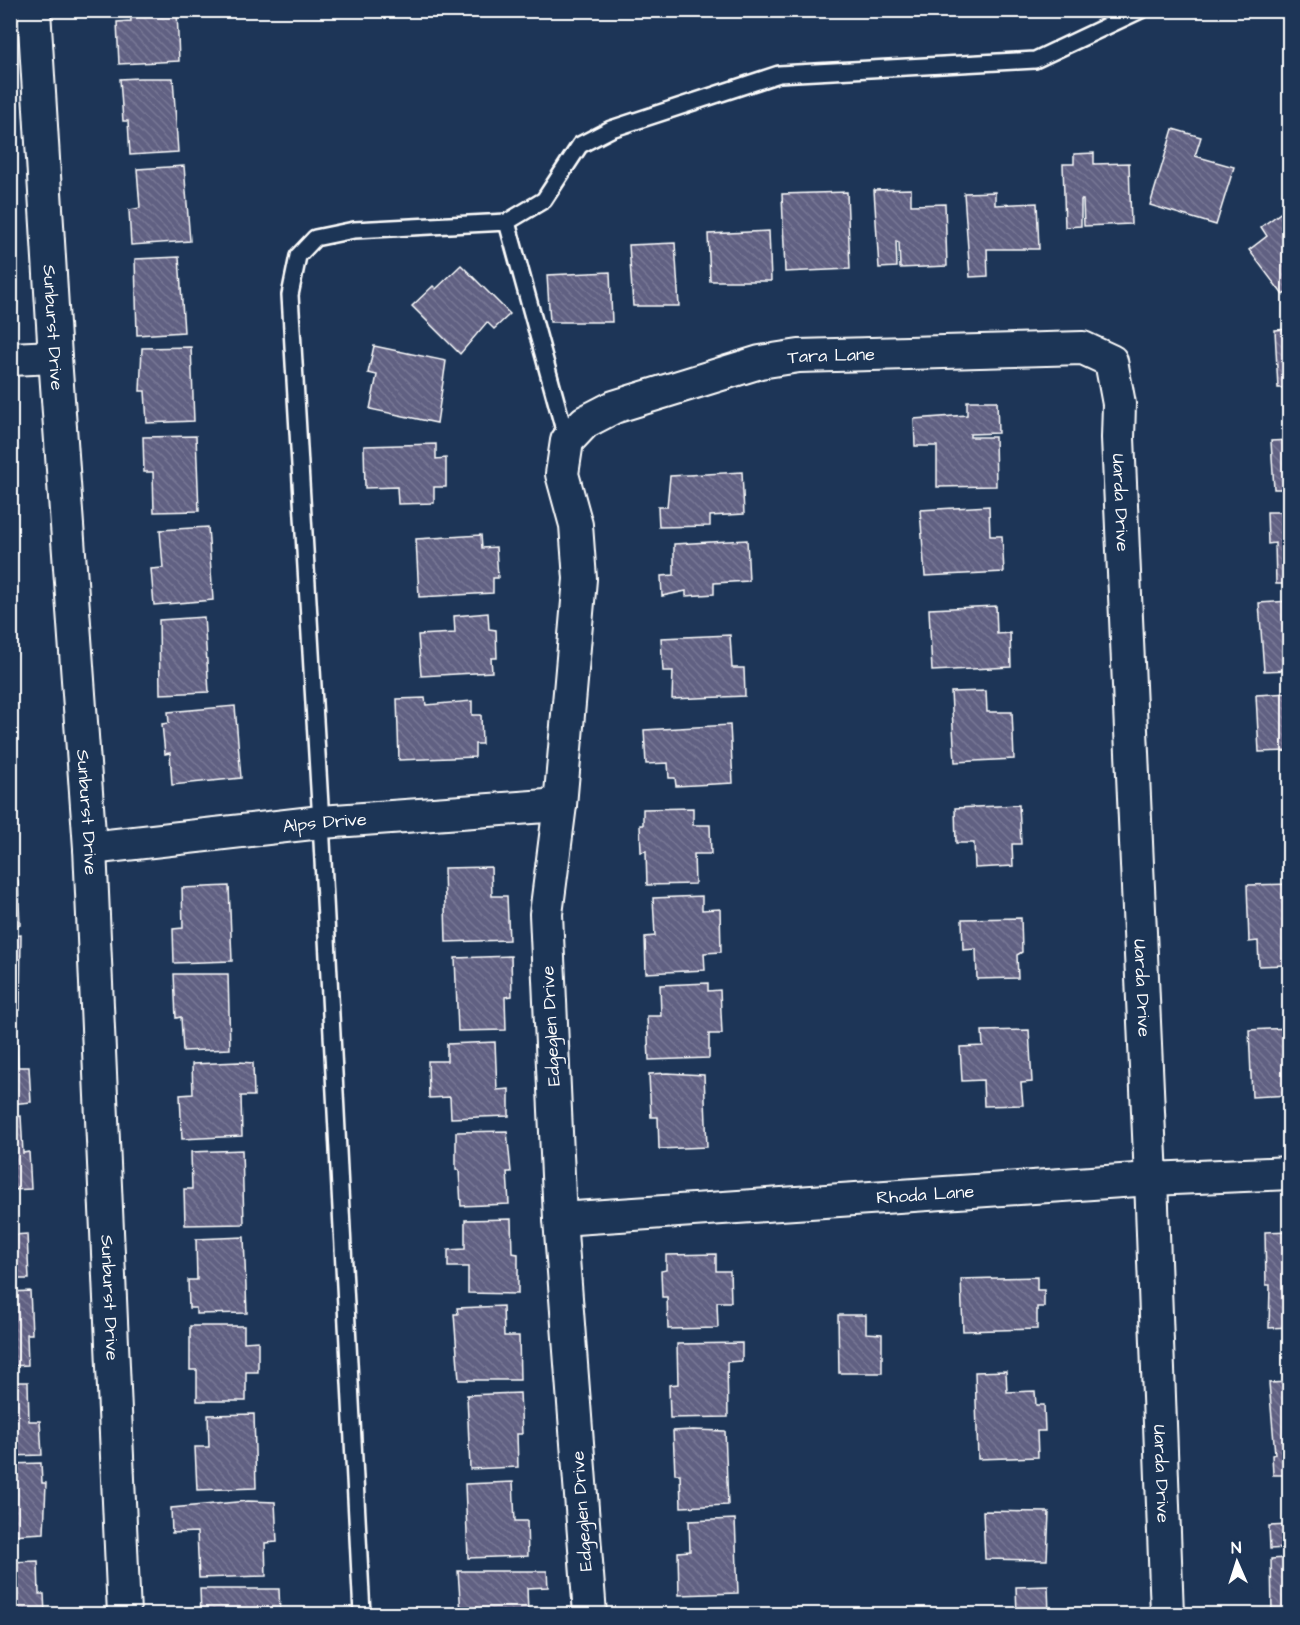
<svg xmlns="http://www.w3.org/2000/svg" width="1300" height="1625" font-family="'Architects Daughter',sans-serif">
<style>
.building{fill:url(#building-back-hatch);stroke:#fff;stroke-width:1.5}
.lines{fill:none;stroke-linecap:round;stroke-linejoin:round}
.lane-casing{stroke:#fff;stroke-width:20}
.street-casing{stroke:#fff;stroke-width:36}
.lane{stroke:#1d3557;stroke-width:15}
.street{stroke:#1d3557;stroke-width:32}
.labels{text-anchor:middle;dominant-baseline:central;stroke-width:4.5;stroke-linejoin:round;paint-order:stroke}
.street-label{font-size:18px;fill:#fff;stroke:#1d3557}
</style>
<defs>
<pattern id="building-back-hatch" width="6" height="6" patternUnits="userSpaceOnUse" patternTransform="scale(1.5)"><rect width="6" height="6" fill="#606082"/><path d="M-1 5l2 2M0 0l6 6M5-1l2 2" fill="none" stroke="#787895"/></pattern>
</defs>
<rect width="100%" height="100%" fill="#1d3557"/>
<filter id="ink" filterUnits="userSpaceOnUse"><feTurbulence type="fractalNoise" baseFrequency=".0167" numOctaves="2"/><feDisplacementMap in="SourceGraphic" scale="12" xChannelSelector="R" yChannelSelector="G"/><feConvolveMatrix kernelMatrix="1 2 1 2 8 2 1 2 1" color-interpolation-filters="sRGB"/></filter>
<g filter="url(#ink)">
<g class="building">
<polygon points="130,10 177,10 179,61 119,64 117,22 131,21"/>
<polygon points="139,78 173,78 178,152 130,155 128,121 123,121 120,79"/>
<polygon points="1173,129 1201,137 1195,156 1234,167 1216,225 1150,205"/>
<polygon points="1094,153 1094,164 1129,163 1131,224 1084,226 1083,200 1081,200 1081,226 1065,227 1063,164 1074,164 1074,154"/>
<polygon points="184,166 190,241 131,245 129,210 140,208 137,169"/>
<polygon points="911,189 911,205 945,204 947,266 900,268 899,242 896,241 897,267 879,268 874,190"/>
<polygon points="847,192 850,269 785,272 782,194"/>
<polygon points="995,192 995,205 1037,203 1039,249 987,249 988,276 970,277 964,193"/>
<polygon points="1290,206 1290,289 1283,295 1249,250 1267,236 1261,227"/>
<polygon points="769,231 771,281 710,281 708,234"/>
<polygon points="675,243 679,306 633,306 629,245"/>
<polygon points="179,257 184,332 137,335 135,259"/>
<polygon points="461,265 510,314 494,329 487,322 460,354 412,306 433,286 436,289"/>
<polygon points="610,272 612,322 550,322 547,275"/>
<polygon points="1290,329 1290,388 1278,388 1275,330"/>
<polygon points="374,346 446,361 437,423 370,409 377,375 368,373"/>
<polygon points="191,347 194,421 147,423 145,391 140,391 142,348"/>
<polygon points="967,401 997,401 998,433 970,434 970,437 995,437 996,486 937,487 937,446 915,446 914,419 967,415"/>
<polygon points="196,436 199,511 154,512 153,472 144,472 143,437"/>
<polygon points="1290,440 1290,489 1274,489 1271,441"/>
<polygon points="436,444 436,459 446,458 446,487 434,487 434,503 398,504 397,487 365,488 364,446"/>
<polygon points="742,472 744,514 710,516 710,526 659,527 658,507 667,507 670,476"/>
<polygon points="989,506 990,536 1002,536 1004,572 925,576 920,510"/>
<polygon points="1267,512 1290,512 1290,584 1276,584 1275,543 1268,544"/>
<polygon points="208,527 213,600 154,605 151,569 163,568 160,530"/>
<polygon points="481,535 482,548 496,547 498,578 493,578 493,593 419,597 416,539"/>
<polygon points="747,540 749,581 714,583 714,594 686,596 686,591 662,596 661,576 674,575 674,544"/>
<polygon points="1290,601 1290,670 1264,671 1259,603"/>
<polygon points="996,606 997,634 1010,633 1011,667 932,671 929,609"/>
<polygon points="488,613 489,629 496,630 497,658 491,658 492,672 421,676 418,635 455,633 454,616"/>
<polygon points="204,617 209,692 160,694 159,620"/>
<polygon points="730,635 732,668 744,668 745,696 672,699 673,671 663,671 661,638"/>
<polygon points="986,691 987,712 1012,712 1014,759 955,762 951,692"/>
<polygon points="1290,693 1290,751 1259,752 1256,695"/>
<polygon points="425,698 426,705 472,701 472,715 481,715 482,744 475,744 475,757 399,760 397,699"/>
<polygon points="235,706 241,778 172,785 170,753 165,754 162,724 169,723 168,712"/>
<polygon points="730,725 733,783 676,786 675,778 669,778 668,763 646,764 644,730"/>
<polygon points="1019,805 1021,844 1012,844 1013,866 975,868 974,843 956,843 955,808"/>
<polygon points="693,808 693,825 710,825 711,854 694,854 695,884 647,885 646,851 641,852 640,825 643,825 643,809"/>
<polygon points="491,867 492,896 507,896 509,940 446,942 444,868"/>
<polygon points="18,880 20,925 10,925 10,881"/>
<polygon points="1290,884 1290,965 1259,966 1258,941 1249,942 1247,885"/>
<polygon points="229,886 232,961 174,963 173,929 183,928 182,888"/>
<polygon points="702,896 702,910 720,909 721,952 704,953 705,970 646,973 645,937 655,936 653,898"/>
<polygon points="1021,918 1022,952 1017,955 1018,978 977,979 976,949 963,950 962,919"/>
<polygon points="21,935 20,1010 10,1011 10,936"/>
<polygon points="511,956 512,996 505,997 506,1030 458,1031 455,958"/>
<polygon points="174,974 228,974 230,1049 183,1051 181,1017 176,1018"/>
<polygon points="708,983 708,991 720,990 722,1034 709,1034 709,1058 649,1060 647,1016 661,1016 660,985"/>
<polygon points="10,1027 16,1027 18,1067 29,1067 31,1102 10,1104"/>
<polygon points="1290,1028 1290,1095 1252,1097 1249,1030"/>
<polygon points="1029,1030 1032,1082 1021,1083 1023,1105 984,1106 983,1080 962,1081 960,1047 983,1046 982,1031"/>
<polygon points="495,1042 497,1090 509,1089 509,1116 451,1118 450,1097 429,1098 428,1061 447,1061 447,1044"/>
<polygon points="239,1062 253,1063 254,1096 241,1096 242,1136 182,1139 180,1095 193,1094 192,1064"/>
<polygon points="667,1073 704,1075 707,1147 659,1149 658,1117 651,1117 649,1074"/>
<polygon points="21,1116 23,1153 29,1152 31,1189 10,1190 10,1117"/>
<polygon points="507,1131 511,1172 507,1172 509,1204 461,1206 459,1170 456,1170 456,1132"/>
<polygon points="242,1150 244,1224 185,1225 184,1189 192,1189 191,1152"/>
<polygon points="10,1204 12,1204 13,1235 27,1234 29,1279 10,1279"/>
<polygon points="511,1219 512,1253 518,1254 518,1294 468,1293 468,1267 448,1267 448,1250 465,1249 465,1220"/>
<polygon points="1290,1231 1290,1327 1269,1328 1270,1285 1266,1285 1265,1232"/>
<polygon points="244,1237 247,1313 196,1314 196,1308 189,1308 188,1280 197,1280 196,1239"/>
<polygon points="716,1254 716,1271 730,1271 731,1302 717,1302 718,1328 668,1329 667,1297 662,1297 661,1271 666,1270 666,1255"/>
<polygon points="1037,1277 1037,1290 1044,1290 1044,1307 1037,1307 1037,1329 963,1331 961,1279"/>
<polygon points="30,1291 32,1334 27,1334 28,1365 10,1366 10,1292"/>
<polygon points="503,1306 504,1336 519,1336 520,1380 459,1380 454,1314 458,1314 457,1308"/>
<polygon points="838,1315 866,1315 866,1333 882,1334 882,1373 839,1373"/>
<polygon points="190,1326 244,1326 244,1342 258,1341 258,1372 246,1372 246,1401 197,1401 197,1370 190,1370"/>
<polygon points="742,1343 742,1361 727,1362 728,1417 670,1418 669,1385 678,1384 677,1344"/>
<polygon points="1006,1371 1007,1392 1035,1391 1036,1405 1044,1405 1045,1431 1037,1431 1038,1457 978,1459 975,1372"/>
<polygon points="10,1382 28,1382 29,1421 40,1421 42,1455 10,1456"/>
<polygon points="1290,1382 1290,1475 1273,1475 1272,1455 1275,1454 1269,1383"/>
<polygon points="520,1393 522,1434 517,1434 518,1467 470,1469 467,1395"/>
<polygon points="254,1414 256,1488 197,1490 195,1447 209,1447 208,1415"/>
<polygon points="693,1430 725,1431 728,1505 681,1507 680,1474 675,1474 673,1431"/>
<polygon points="41,1463 42,1483 46,1483 44,1533 10,1535 10,1464"/>
<polygon points="513,1482 515,1521 527,1521 528,1556 468,1558 465,1484"/>
<polygon points="248,1501 275,1502 277,1542 265,1543 266,1576 199,1578 197,1532 172,1533 171,1508"/>
<polygon points="983,1511 1049,1512 1047,1560 985,1559"/>
<polygon points="735,1519 738,1593 679,1595 678,1552 690,1551 689,1521"/>
<polygon points="1290,1525 1290,1614 1272,1614 1271,1559 1286,1558 1286,1548 1270,1549 1269,1526"/>
<polygon points="38,1561 39,1594 44,1594 45,1614 10,1614 10,1562"/>
<polygon points="458,1571 547,1571 548,1587 527,1588 528,1614 461,1613"/>
<polygon points="1048,1586 1049,1614 1017,1614 1016,1587"/>
<polygon points="200,1589 279,1589 280,1614 201,1614"/>
<polygon points="726,1607 727,1614 681,1614 681,1609"/>
</g>
<g class="lines">
<defs>
<g id="lane">
<polyline points="507,222 544,200 580,145 611,129 779,74 1035,60 1141,10"/>
<polyline points="362,1614 321,822 290,295 298,256 315,238 354,230 507,222 567,441"/>
</g>
<g id="street">
<path id="s1" d="M34 10 55 357 90 848 124 1614"/>
<polyline points="10,359 55,357"/>
<path id="s2" d="M90 848 321 822 560 805"/>
<path id="s3" d="M560 1219 1151 1179 1290 1173"/>
<path id="s4" d="M590 1614 560 1219 546 914 560 805 580 579 576 525 562 474 567 441 585 422 614 407 760 362 799 356 1083 348 1111 361 1119 404 1118 438 1151 1179 1167 1614"/>
</g>
</defs>
<use href="#lane" class="lane-casing"/>
<use href="#street" class="street-casing"/>
<use href="#lane" class="lane"/>
<use href="#street" class="street"/>
</g>
</g>
<g class="labels">
<g class="street-label">
<text stroke="none"><textPath href="#s1" startOffset="318">Sunburst Drive</textPath></text>
<text stroke="none"><textPath href="#s4" startOffset="1462">Tara Lane</textPath></text>
<text stroke="none"><textPath href="#s4" startOffset="1887">Uarda Drive</textPath></text>
<text stroke="none"><textPath href="#s1" startOffset="804">Sunburst Drive</textPath></text>
<text stroke="none"><textPath href="#s2" startOffset="236">Alps Drive</textPath></text>
<text stroke="none"><textPath href="#s4" startOffset="2373">Uarda Drive</textPath></text>
<text transform="translate(551 1026) rotate(-93)">Edgeglen Drive</text>
<text stroke="none"><textPath href="#s3" startOffset="366">Rhoda Lane</textPath></text>
<text stroke="none"><textPath href="#s1" startOffset="1290">Sunburst Drive</textPath></text>
<text stroke="none"><textPath href="#s4" startOffset="2859">Uarda Drive</textPath></text>
<text transform="translate(582 1511) rotate(-94)">Edgeglen Drive</text>
</g>
</g>
<rect width="1300" height="1625" fill="none" stroke="#1d3557" stroke-width="36"/>
<rect x="18" y="18" width="1264" height="1589" fill="none" stroke="#fff" stroke-width="2" filter="url(#ink)"/>
<g transform="translate(1237 1562) rotate(357)" stroke="#1d3557" stroke-width="4.5" paint-order="stroke">
<path d="M0-4.5L10 22L0 15L-10 22Z" fill="#ffffff"/>
<text y="-9" font-size="16" font-weight="bold" text-anchor="middle" fill="#ffffff">N</text>
</g>
</svg>
